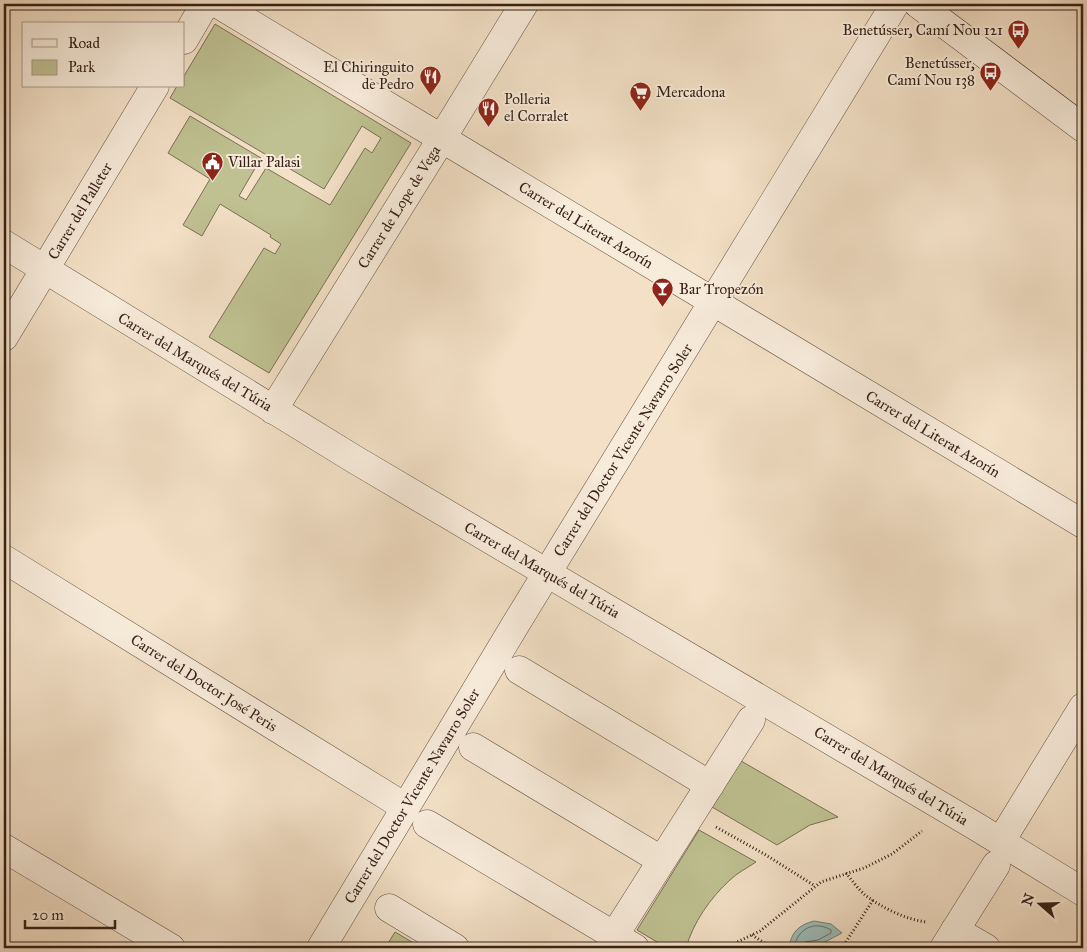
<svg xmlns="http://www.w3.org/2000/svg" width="1087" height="952" font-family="'IM FELL Great Primer',serif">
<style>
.green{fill:#bfc192;stroke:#7a7054}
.water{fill:#9cbcb9;stroke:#737e78}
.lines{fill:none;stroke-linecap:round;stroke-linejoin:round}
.shore{stroke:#696e68;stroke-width:1}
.street-casing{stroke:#655043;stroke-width:29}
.secondary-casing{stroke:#362017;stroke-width:29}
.path{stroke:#362017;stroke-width:3;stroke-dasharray:1 2.5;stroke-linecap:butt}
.street{stroke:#f7ebda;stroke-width:28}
.secondary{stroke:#f7ebda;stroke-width:28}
.labels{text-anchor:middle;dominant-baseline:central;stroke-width:4;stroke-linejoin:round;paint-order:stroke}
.poi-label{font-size:15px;fill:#362017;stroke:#f7ebda;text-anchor:start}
.street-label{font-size:15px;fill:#362017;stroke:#f7ebda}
</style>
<rect width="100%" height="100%" fill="#f3e0c6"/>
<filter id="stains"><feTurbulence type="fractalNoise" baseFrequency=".004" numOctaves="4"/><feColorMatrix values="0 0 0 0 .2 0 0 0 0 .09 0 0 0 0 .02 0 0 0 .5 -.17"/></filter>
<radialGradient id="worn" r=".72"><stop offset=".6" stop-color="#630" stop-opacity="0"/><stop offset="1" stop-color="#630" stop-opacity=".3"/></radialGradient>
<g class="green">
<polygon points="215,24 411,143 269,373 209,337 264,248 275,254 281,244 270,237 271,235 220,204 202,236 183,225 210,179 168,153 190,116 261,158 239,196 246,200 266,168 330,205 365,148 372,153 381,138 362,126 324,189 170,98 177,86 184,86 184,76"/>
<polygon points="741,761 838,817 810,825 777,845 712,807"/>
<path d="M699 830 756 862C747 868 737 873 730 880 710 898 693 923 686 948H667L637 930Z"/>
<polygon points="395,932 422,948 385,948"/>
</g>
<path class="water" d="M814 921 831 924 842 933 819 945 789 948C791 932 799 925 814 921Z"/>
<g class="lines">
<path class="shore" d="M794 948C797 929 814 920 831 930V933L818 940 805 942 802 948"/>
<defs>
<g id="street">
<polyline points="218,4 1083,524"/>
<polyline points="184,40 205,4"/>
<polyline points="4,244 354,459 977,827 1083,892"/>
<polyline points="4,337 155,86"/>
<polyline points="273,410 442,138 524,4"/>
<polyline points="4,559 405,807"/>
<polyline points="519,670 710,785"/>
<polyline points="473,747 661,860"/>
<polyline points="427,824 635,948"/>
<polyline points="1001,841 1083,707"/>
<polyline points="4,848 171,948"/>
<polyline points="389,908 455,948"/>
<polyline points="955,930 986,948"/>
<polyline points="614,936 751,720"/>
<polyline points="321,948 517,622 895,4"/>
<polyline points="944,948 996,865"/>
</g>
<polyline id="secondary" points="918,4 1083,128"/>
</defs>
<use href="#street" class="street-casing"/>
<use href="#secondary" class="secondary-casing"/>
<g class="path">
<polyline points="716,827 766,855 815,886"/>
<path d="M846 873C852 880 858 889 865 895 881 907 906 920 927 922"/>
<polyline points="752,935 772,948"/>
<polyline points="725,948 760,931 821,882 864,868 892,854 922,831"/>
<polyline points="842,948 873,900"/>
</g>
<use href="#street" class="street"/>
<use href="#secondary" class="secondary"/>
</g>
<defs>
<symbol id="bus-pin" viewBox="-11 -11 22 30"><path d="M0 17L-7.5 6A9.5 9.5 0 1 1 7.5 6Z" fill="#8f2418" stroke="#f7ebda"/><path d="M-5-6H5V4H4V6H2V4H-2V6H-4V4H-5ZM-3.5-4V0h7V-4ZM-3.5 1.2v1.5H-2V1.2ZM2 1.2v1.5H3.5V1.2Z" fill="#fff"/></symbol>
<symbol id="restaurant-pin" viewBox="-11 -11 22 30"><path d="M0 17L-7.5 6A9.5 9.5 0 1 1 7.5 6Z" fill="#8f2418" stroke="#f7ebda"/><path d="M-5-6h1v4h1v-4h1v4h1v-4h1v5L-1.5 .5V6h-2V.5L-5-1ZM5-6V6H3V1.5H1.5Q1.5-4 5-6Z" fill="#fff"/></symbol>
<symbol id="supermarket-pin" viewBox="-11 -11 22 30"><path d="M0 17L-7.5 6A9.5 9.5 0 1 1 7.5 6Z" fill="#8f2418" stroke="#f7ebda"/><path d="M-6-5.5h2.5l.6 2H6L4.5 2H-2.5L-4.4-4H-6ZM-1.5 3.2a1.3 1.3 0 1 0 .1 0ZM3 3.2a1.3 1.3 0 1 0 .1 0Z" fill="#fff"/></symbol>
<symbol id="civic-pin" viewBox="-11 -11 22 30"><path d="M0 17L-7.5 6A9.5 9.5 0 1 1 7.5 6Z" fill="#8f2418" stroke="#f7ebda"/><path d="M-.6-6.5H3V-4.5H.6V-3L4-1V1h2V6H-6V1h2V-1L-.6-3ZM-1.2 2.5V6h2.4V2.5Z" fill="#fff"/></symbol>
<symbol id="bar-pin" viewBox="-11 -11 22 30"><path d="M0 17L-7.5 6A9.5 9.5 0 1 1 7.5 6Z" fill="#8f2418" stroke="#f7ebda"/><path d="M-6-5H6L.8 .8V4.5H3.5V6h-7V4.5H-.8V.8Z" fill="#fff"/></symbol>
</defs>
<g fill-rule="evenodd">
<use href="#bus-pin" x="1006" y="18" width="25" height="34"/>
<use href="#bus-pin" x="978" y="60" width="25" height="34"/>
<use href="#restaurant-pin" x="418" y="64" width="25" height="34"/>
<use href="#supermarket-pin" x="628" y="80" width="25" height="34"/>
<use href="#restaurant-pin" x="476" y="96" width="25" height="34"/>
<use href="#civic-pin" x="200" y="150" width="25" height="34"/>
<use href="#bar-pin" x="650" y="276" width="25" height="34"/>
</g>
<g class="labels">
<g class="poi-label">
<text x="1003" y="30" text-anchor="end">Benetússer, Camí Nou 121</text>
<text x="975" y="63" text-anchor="end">Benetússer,<tspan x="975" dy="17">Camí Nou 138</tspan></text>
<text x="414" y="67" text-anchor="end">El Chiringuito<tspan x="414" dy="17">de Pedro</tspan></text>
<text x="656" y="92">Mercadona</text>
<text x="504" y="99">Polleria<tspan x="504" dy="17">el Corralet</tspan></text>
<text x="228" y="162">Villar Palasi</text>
<text x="679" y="289">Bar Tropezón</text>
</g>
<g class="street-label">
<text transform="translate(399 207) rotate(-58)">Carrer de Lope de Vega</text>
<text transform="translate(80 211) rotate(-59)">Carrer del Palleter</text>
<text transform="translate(586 225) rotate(31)">Carrer del Literat Azorín</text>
<text transform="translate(195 362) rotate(31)">Carrer del Marqués del Túria</text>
<text transform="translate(933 434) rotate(31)">Carrer del Literat Azorín</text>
<text transform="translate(623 450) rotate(-58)">Carrer del Doctor Vicente Navarro Soler</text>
<text transform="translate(542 570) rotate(30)">Carrer del Marqués del Túria</text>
<text transform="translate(204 683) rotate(32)">Carrer del Doctor José Peris</text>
<text transform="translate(891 776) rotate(31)">Carrer del Marqués del Túria</text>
<text transform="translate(412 796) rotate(-59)">Carrer del Doctor Vicente Navarro Soler</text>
</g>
</g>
<rect width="1087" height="952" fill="none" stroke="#f3e0c6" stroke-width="20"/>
<rect x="5" y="5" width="1077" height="942" fill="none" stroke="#362017" stroke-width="2.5"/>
<rect x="10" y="10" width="1067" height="932" fill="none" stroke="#362017"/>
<rect x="22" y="22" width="162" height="65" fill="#f7ebda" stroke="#aa9a8c"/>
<rect x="32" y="39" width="25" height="8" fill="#f7ebda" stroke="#aa9a8c"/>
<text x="68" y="48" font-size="15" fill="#362017">Road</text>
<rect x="32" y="60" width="25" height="15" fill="#bfc192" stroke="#aa9a8c"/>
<text x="68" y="72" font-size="15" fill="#362017">Park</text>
<g transform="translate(1040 904) rotate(290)" stroke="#f7ebda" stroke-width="4" paint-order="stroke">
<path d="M0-4L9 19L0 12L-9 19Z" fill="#362017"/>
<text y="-8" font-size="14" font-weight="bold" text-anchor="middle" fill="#362017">N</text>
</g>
<path d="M25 920v8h90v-8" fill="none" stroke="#362017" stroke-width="2.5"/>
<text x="32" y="920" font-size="15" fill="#362017" stroke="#f7ebda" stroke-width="4" paint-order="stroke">20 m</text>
<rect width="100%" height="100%" filter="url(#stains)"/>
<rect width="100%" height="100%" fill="url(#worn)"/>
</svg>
